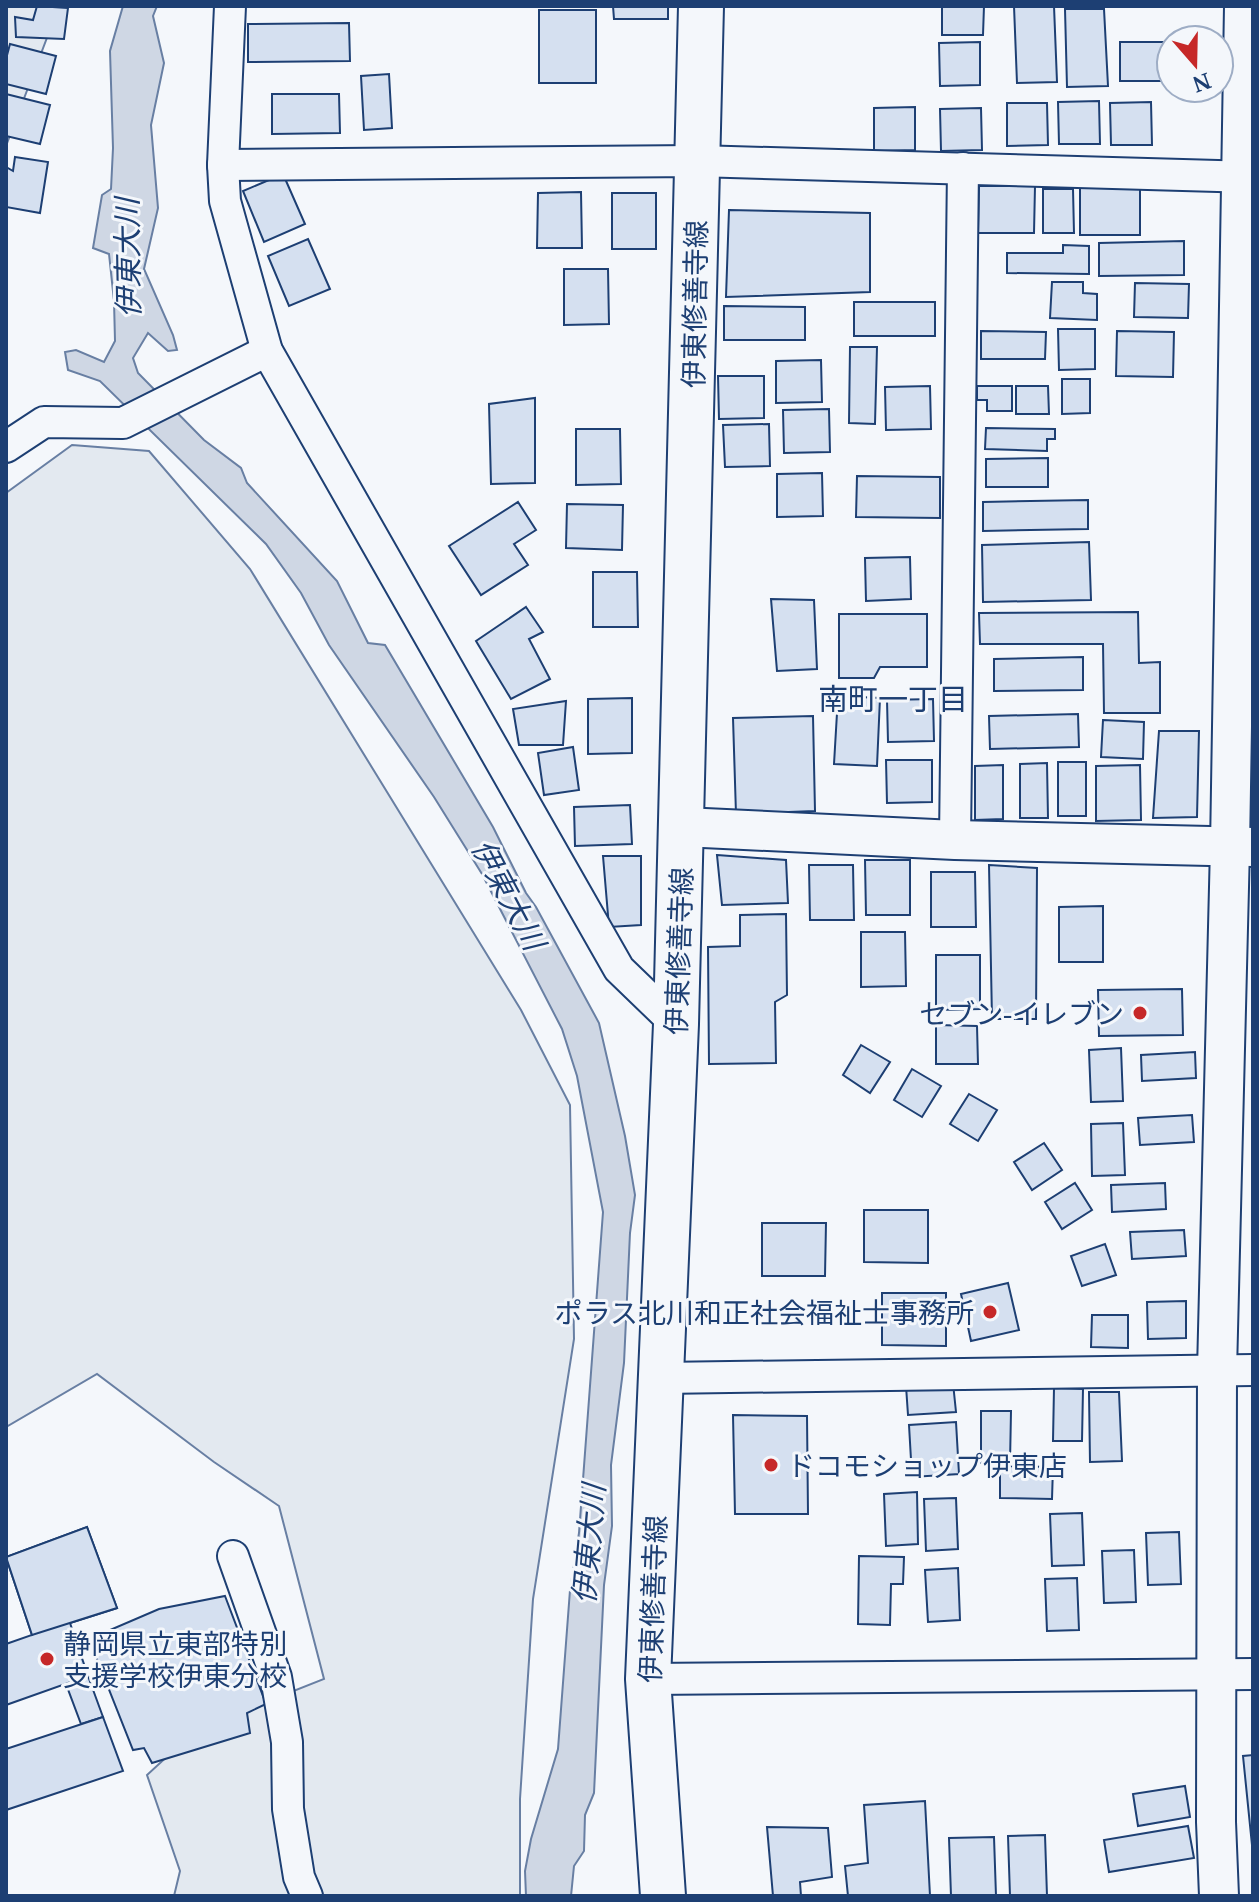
<svg xmlns="http://www.w3.org/2000/svg" width="1259" height="1902" font-family="'Noto Serif','Noto Sans JP',serif">
<style>
.green{fill:#e3e9f0;stroke:#687fa3;stroke-width:2}
.water{fill:#cfd7e4;stroke:#687fa3;stroke-width:2}
.building{fill:#d5e0f0;stroke:#1d3f73;stroke-width:2}
.lines{fill:none;stroke-linecap:round;stroke-linejoin:round}
.minor-casing{stroke:#1d3f73;stroke-width:34}
.tertiary-casing{stroke:#1d3f73;stroke-width:42}
.primary-casing{stroke:#1d3f73;stroke-width:48}
.minor{stroke:#f4f7fb;stroke-width:30}
.tertiary{stroke:#f4f7fb;stroke-width:38}
.primary{stroke:#f4f7fb;stroke-width:44}
.poi-dot{fill:#c62828;stroke:#f4f7fb;stroke-width:3}
.labels{text-anchor:middle;dominant-baseline:central;stroke-width:6;stroke-linejoin:round;paint-order:stroke}
.street-label{font-size:28px;fill:#1d3f73;stroke:#f4f7fb}
.poi-label{font-size:28px;fill:#1d3f73;stroke:#f4f7fb;text-anchor:end}
.water-label{font-size:30px;font-style:italic;fill:#1d3f73;stroke:#f4f7fb}
.neighbourhood-label{font-size:30px;fill:#1d3f73;stroke:#f4f7fb}
</style>
<rect width="100%" height="100%" fill="#f4f7fb"/>
<g class="green">
<polygon points="6,6 59,6 6,146"/>
<polygon points="72,445 149,451 250,569 521,1010 570,1105 574,1339 533,1599 520,1799 520,1896 174,1896 180,1871 147,1775 197,1729 324,1679 279,1506 214,1462 97,1374 6,1427 6,493"/>
</g>
<polygon class="water" points="123,6 157,6 153,16 164,63 151,125 158,208 144,269 173,335 177,350 168,351 148,333 133,358 138,373 204,440 241,468 247,483 337,581 368,643 385,645 493,827 526,893 536,907 599,1023 625,1136 635,1195 630,1233 624,1363 611,1465 612,1526 604,1585 594,1793 585,1815 584,1851 574,1866 571,1896 526,1896 525,1871 531,1839 558,1749 570,1590 579,1533 603,1212 577,1076 562,1029 482,874 434,797 329,645 301,593 266,544 100,381 68,370 65,352 76,350 104,362 115,341 114,301 109,254 93,248 102,195 111,189 113,148 110,51"/>
<g class="building">
<polygon points="37,6 68,8 64,39 16,37 15,17 33,20"/>
<polygon points="613,6 668,6 668,19 614,19"/>
<polygon points="942,6 984,6 983,35 942,35"/>
<polygon points="1014,6 1054,6 1057,82 1017,83"/>
<polygon points="1065,9 1104,9 1108,86 1067,87"/>
<rect x="539" y="10" width="57" height="73"/>
<polygon points="349,23 350,61 248,62 248,24"/>
<polygon points="980,42 980,85 940,86 939,43"/>
<rect x="1120" y="42" width="51" height="39"/>
<polygon points="10,44 56,56 46,94 6,84 6,59"/>
<polygon points="389,74 392,128 364,130 361,76"/>
<polygon points="6,94 50,105 40,144 6,136"/>
<polygon points="272,94 339,94 340,133 272,134"/>
<polygon points="1099,101 1100,144 1059,144 1058,102"/>
<polygon points="1151,102 1152,145 1111,145 1110,103"/>
<polygon points="1007,103 1047,103 1048,145 1007,146"/>
<polygon points="915,107 915,150 874,151 874,108"/>
<polygon points="981,108 982,150 941,151 940,109"/>
<polygon points="15,157 48,162 40,213 6,207 6,167 13,171"/>
<polygon points="283,174 305,224 264,242 243,191"/>
<polygon points="979,186 1035,186 1034,233 978,233"/>
<rect x="1080" y="186" width="60" height="49"/>
<polygon points="1043,189 1073,189 1074,233 1043,233"/>
<polygon points="581,192 582,248 537,248 538,193"/>
<rect x="612" y="193" width="44" height="56"/>
<polygon points="729,210 870,213 870,292 726,297"/>
<polygon points="308,239 330,289 289,306 268,256"/>
<polygon points="1184,241 1184,275 1099,276 1099,243"/>
<polygon points="1063,245 1089,246 1089,274 1007,273 1007,253 1063,253"/>
<polygon points="564,269 608,269 609,324 564,325"/>
<polygon points="1052,282 1083,282 1083,293 1097,294 1097,320 1050,318"/>
<polygon points="1135,283 1189,284 1188,318 1134,317"/>
<rect x="854" y="302" width="81" height="34"/>
<polygon points="724,306 805,307 805,340 724,340"/>
<polygon points="1058,329 1095,329 1095,369 1059,370"/>
<polygon points="981,331 1046,332 1045,359 981,359"/>
<polygon points="1117,331 1174,332 1173,377 1116,376"/>
<polygon points="850,347 877,347 875,424 849,423"/>
<polygon points="821,360 822,402 776,403 776,361"/>
<polygon points="718,376 764,376 764,418 719,419"/>
<polygon points="1062,379 1090,379 1090,413 1062,414"/>
<polygon points="930,386 931,429 886,430 885,387"/>
<polygon points="977,386 1012,386 1012,411 987,411 987,400 977,400"/>
<polygon points="1016,386 1048,386 1049,414 1016,414"/>
<polygon points="535,398 535,483 491,484 489,404"/>
<polygon points="829,409 830,452 784,453 783,410"/>
<polygon points="769,424 770,466 725,467 723,425"/>
<polygon points="986,428 1055,429 1055,439 1047,439 1047,451 985,449"/>
<polygon points="576,429 620,429 621,484 576,485"/>
<polygon points="1048,458 1048,487 986,487 986,459"/>
<polygon points="822,473 823,516 777,517 777,474"/>
<polygon points="857,476 940,477 940,518 856,517"/>
<polygon points="1088,500 1088,529 983,531 983,502"/>
<polygon points="518,502 536,530 514,544 528,565 481,595 449,546"/>
<polygon points="567,504 623,505 622,550 566,548"/>
<polygon points="1089,542 1091,600 983,602 982,545"/>
<polygon points="910,557 911,599 866,601 865,558"/>
<polygon points="593,572 637,572 638,627 593,627"/>
<polygon points="771,599 814,600 817,669 777,671"/>
<polygon points="526,607 543,632 529,639 550,679 511,699 476,641"/>
<polygon points="1138,612 1139,663 1160,662 1160,713 1104,713 1103,644 980,644 979,613"/>
<polygon points="839,614 927,614 927,667 880,667 874,678 839,678"/>
<polygon points="1083,657 1083,690 994,691 994,659"/>
<polygon points="838,696 880,698 877,766 834,764"/>
<polygon points="632,698 632,753 588,754 588,699"/>
<polygon points="933,699 934,741 888,742 887,700"/>
<polygon points="566,701 563,745 519,745 513,709"/>
<polygon points="1078,714 1079,747 990,749 989,716"/>
<polygon points="813,716 815,811 736,814 733,718"/>
<polygon points="1103,720 1144,722 1143,759 1101,757"/>
<polygon points="1159,731 1199,731 1197,817 1153,818"/>
<polygon points="573,747 579,790 544,795 538,753"/>
<polygon points="886,760 932,760 932,802 887,803"/>
<rect x="1058" y="762" width="28" height="54"/>
<polygon points="1047,763 1048,818 1020,818 1020,764"/>
<polygon points="1003,765 1003,819 975,820 975,766"/>
<polygon points="1140,765 1141,820 1096,821 1096,766"/>
<polygon points="630,805 632,844 575,846 574,807"/>
<polygon points="717,855 786,860 788,903 722,905"/>
<polygon points="603,856 641,856 641,925 609,927"/>
<polygon points="865,860 910,860 910,915 866,915"/>
<polygon points="809,865 853,865 854,920 810,920"/>
<polygon points="989,865 1037,868 1036,1019 992,1019"/>
<polygon points="931,872 975,872 976,927 931,927"/>
<polygon points="1103,906 1103,962 1059,962 1059,907"/>
<polygon points="786,914 787,995 775,1002 776,1063 709,1064 708,947 740,946 740,915"/>
<polygon points="861,932 905,932 906,986 861,987"/>
<polygon points="936,955 980,955 980,1009 936,1010"/>
<polygon points="1182,989 1183,1035 1099,1036 1098,990"/>
<polygon points="936,1025 977,1026 978,1064 936,1064"/>
<polygon points="861,1045 890,1062 870,1093 843,1075"/>
<polygon points="1121,1048 1123,1101 1091,1102 1089,1050"/>
<polygon points="1195,1052 1196,1078 1142,1081 1141,1055"/>
<polygon points="912,1069 941,1086 922,1117 894,1100"/>
<polygon points="969,1094 997,1110 978,1141 950,1124"/>
<polygon points="1192,1115 1194,1142 1140,1145 1138,1118"/>
<polygon points="1123,1123 1125,1175 1092,1176 1091,1124"/>
<polygon points="1044,1143 1062,1170 1032,1190 1014,1162"/>
<polygon points="1075,1183 1092,1210 1062,1229 1045,1202"/>
<polygon points="1165,1183 1166,1209 1112,1212 1111,1185"/>
<polygon points="864,1210 928,1210 928,1263 864,1262"/>
<polygon points="762,1223 826,1223 825,1276 762,1276"/>
<polygon points="1184,1230 1186,1256 1132,1259 1130,1232"/>
<polygon points="1105,1244 1116,1275 1082,1286 1071,1256"/>
<polygon points="1008,1283 1019,1330 971,1341 961,1294"/>
<polygon points="882,1293 946,1293 946,1346 882,1345"/>
<polygon points="1186,1301 1186,1338 1148,1339 1147,1302"/>
<polygon points="1092,1315 1128,1315 1128,1348 1091,1347"/>
<polygon points="953,1383 956,1412 908,1415 906,1386"/>
<polygon points="1054,1388 1083,1389 1082,1441 1053,1441"/>
<polygon points="1089,1392 1119,1392 1122,1461 1090,1462"/>
<polygon points="981,1411 1011,1411 1010,1463 981,1463"/>
<polygon points="733,1415 807,1416 808,1514 735,1514"/>
<polygon points="956,1422 959,1474 912,1477 909,1425"/>
<polygon points="1000,1466 1053,1467 1052,1499 1000,1498"/>
<polygon points="917,1492 918,1544 886,1546 884,1494"/>
<polygon points="956,1498 958,1549 926,1551 924,1499"/>
<polygon points="1082,1513 1084,1565 1052,1566 1050,1514"/>
<polygon points="87,1527 117,1608 70,1623 88,1676 6,1705 6,1644 32,1635 6,1557"/>
<polygon points="87,1527 117,1608 32,1635 6,1557"/>
<polygon points="1179,1532 1181,1584 1148,1585 1146,1533"/>
<polygon points="1134,1550 1136,1602 1104,1603 1102,1551"/>
<polygon points="859,1556 904,1557 903,1584 891,1584 890,1625 858,1624"/>
<polygon points="958,1568 960,1620 928,1622 925,1570"/>
<polygon points="1077,1578 1079,1630 1047,1631 1045,1579"/>
<polygon points="225,1596 266,1704 247,1713 250,1733 152,1763 144,1748 133,1750 89,1639 159,1609"/>
<polygon points="88,1676 103,1717 81,1724 66,1684"/>
<polygon points="103,1717 123,1771 6,1810 6,1749"/>
<polygon points="1253,1755 1253,1855 1243,1756"/>
<polygon points="1185,1786 1190,1817 1138,1826 1133,1794"/>
<polygon points="925,1801 930,1896 848,1896 845,1866 868,1863 864,1805"/>
<polygon points="1188,1826 1194,1858 1109,1872 1104,1840"/>
<polygon points="767,1827 828,1828 832,1877 800,1882 801,1896 773,1896"/>
<polygon points="1045,1835 1047,1896 1010,1896 1008,1836"/>
<polygon points="994,1837 996,1896 951,1896 949,1838"/>
</g>
<g class="lines">
<defs>
<g id="minor">
<polyline points="230,6 223,165 225,201 267,351 619,969 676,1024"/>
<polyline points="223,165 697,161 1253,177"/>
<polyline points="6,447 44,422 123,423 267,351"/>
<polyline points="955,840 963,168"/>
<polyline points="661,1378 1253,1370"/>
<polyline points="233,1556 276,1677 287,1742 288,1809 299,1877 307,1896"/>
<polyline points="648,1679 1253,1674"/>
</g>
<g id="tertiary">
<polyline points="683,827 955,840 1253,847"/>
<polyline points="1219,1896 1216,1822 1217,1371 1230,847 1244,6"/>
</g>
<polyline id="primary" points="663,1896 648,1679 676,1024 701,6"/>
</defs>
<use href="#minor" class="minor-casing"/>
<use href="#tertiary" class="tertiary-casing"/>
<use href="#primary" class="primary-casing"/>
<use href="#minor" class="minor"/>
<use href="#tertiary" class="tertiary"/>
<use href="#primary" class="primary"/>
</g>
<g class="poi-dot">
<circle cx="1140" cy="1013" r="8"/>
<circle cx="990" cy="1312" r="8"/>
<circle cx="771" cy="1465" r="8"/>
<circle cx="47" cy="1659" r="8"/>
</g>
<g class="labels">
<g class="street-label">
<text transform="translate(694 304) rotate(-89)">伊東修善寺線</text>
<text transform="translate(678 951) rotate(-88)">伊東修善寺線</text>
<text transform="translate(652 1599) rotate(-88)">伊東修善寺線</text>
</g>
<g class="poi-label">
<text x="1124" y="1013">セブン-イレブン</text>
<text x="974" y="1312">ポラス北川和正社会福祉士事務所</text>
<text x="787" y="1465" text-anchor="start">ドコモショップ伊東店</text>
<text x="63" y="1643" text-anchor="start">静岡県立東部特別<tspan x="63" dy="32">支援学校伊東分校</tspan></text>
</g>
<g class="water-label">
<text transform="translate(127 258) rotate(-91)">伊東大川</text>
<text transform="translate(509 894) rotate(62)">伊東大川</text>
<text transform="translate(588 1544) rotate(-85)">伊東大川</text>
</g>
<g class="neighbourhood-label">
<text x="893" y="698">南町一丁目</text>
</g>
</g>
<rect width="1259" height="1902" fill="none" stroke="#1d3f73" stroke-width="16"/>
<g transform="translate(1195 64) rotate(160)"><circle r="38" fill="#f4f7fb" stroke="#9eadc5" stroke-width="2"/>
<path d="M0-6L14 30L0 20L-14 30Z" fill="#c62828"/>
<text y="-12" font-size="22" font-weight="bold" text-anchor="middle" fill="#1d3f73">N</text>
</g>
</svg>
